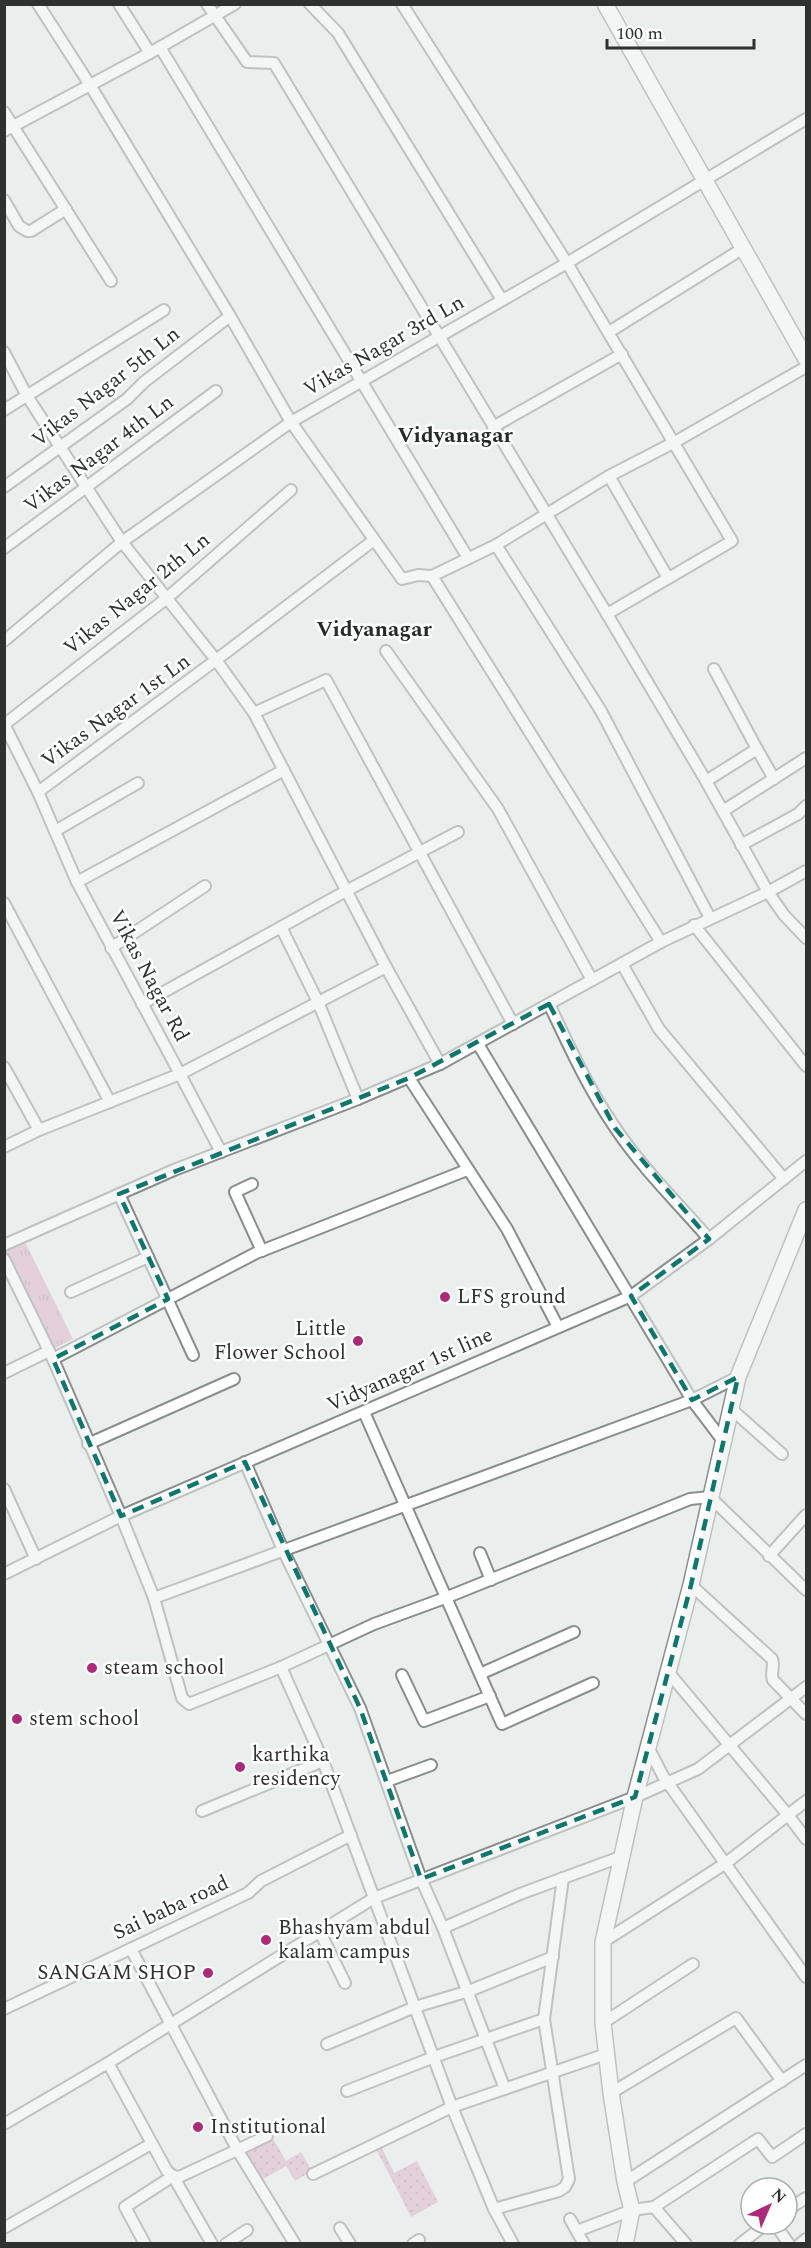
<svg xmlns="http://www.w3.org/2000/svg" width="811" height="2248" font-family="Spectral,serif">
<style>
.grass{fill:url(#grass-dots)}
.park{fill:url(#park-tufts)}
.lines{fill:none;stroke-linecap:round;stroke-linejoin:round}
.street-casing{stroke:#898e8d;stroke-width:14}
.secondary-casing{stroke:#898e8d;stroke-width:18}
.street{stroke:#fff;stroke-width:10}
.secondary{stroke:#fff;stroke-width:15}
.marked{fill:none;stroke:#0f766e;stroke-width:4.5;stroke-dasharray:12 8;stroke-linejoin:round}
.poi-dot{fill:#ab2b79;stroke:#fff;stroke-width:2}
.labels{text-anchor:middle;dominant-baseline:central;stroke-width:5;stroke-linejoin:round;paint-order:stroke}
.street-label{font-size:21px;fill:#2f3131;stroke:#fff}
.poi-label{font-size:21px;fill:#2f3131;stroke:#fff;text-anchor:start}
.neighbourhood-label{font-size:22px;font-weight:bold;fill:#272b2a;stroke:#fff}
</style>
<defs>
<pattern id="grass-dots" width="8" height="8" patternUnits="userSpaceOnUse" patternTransform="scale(1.5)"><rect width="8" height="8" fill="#dbabc3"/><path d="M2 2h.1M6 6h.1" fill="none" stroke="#b28c9f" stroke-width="1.8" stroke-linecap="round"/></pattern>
<pattern id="park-tufts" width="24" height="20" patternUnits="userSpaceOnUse" patternTransform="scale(1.5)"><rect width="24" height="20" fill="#dbabc3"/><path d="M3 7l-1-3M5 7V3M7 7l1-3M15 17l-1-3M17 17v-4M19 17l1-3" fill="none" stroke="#b28c9f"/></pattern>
</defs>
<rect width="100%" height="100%" fill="#eaefed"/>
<g class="grass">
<polygon points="272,2137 286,2161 301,2152 312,2171 295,2181 286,2166 260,2181 244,2152"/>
<polygon points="379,2142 394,2173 417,2161 438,2202 411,2217 374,2145"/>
</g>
<polygon class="park" points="23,1238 73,1339 49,1351 5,1259 5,1246"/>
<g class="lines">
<defs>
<g id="street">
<polyline points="38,4 90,85 230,316 291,422 402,579 418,575 432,576 661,942"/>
<polyline points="119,4 150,53"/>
<polyline points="207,4 247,62 274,63 607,614 706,781 768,892 784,915 806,938"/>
<polyline points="310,4 338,33 502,300"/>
<polyline points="402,4 567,263 732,541 607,614"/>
<polyline points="160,47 468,558"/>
<polyline points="4,112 111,281"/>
<polyline points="4,131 150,53 235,4"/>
<polyline points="4,200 19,226 27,231 31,231 66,209"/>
<polyline points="609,332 742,249"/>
<polyline points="4,352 27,396 122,542 216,660 254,713 386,967 440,1064 661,942 768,892 806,871"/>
<polyline points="4,410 164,310"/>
<polyline points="493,427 622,354"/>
<polyline points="609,476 668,578"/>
<polyline points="4,487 127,399 144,382 230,316"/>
<polyline points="496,545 601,711 710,918"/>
<polyline points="4,548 216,391"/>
<polyline points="432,576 496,545 609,476 673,443 806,367"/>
<polyline points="4,641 122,542 291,422 567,263 806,119"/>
<polyline points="386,651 498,809 592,980"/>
<polyline points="254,713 326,680 513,1024"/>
<polyline points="4,724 38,792 77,882 180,1074 39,1130 4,1147"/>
<polyline points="5,724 167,598 291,490"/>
<polyline points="757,749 774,779"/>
<polyline points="706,781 757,749 714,669"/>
<polyline points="38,792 216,660 374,540"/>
<polyline points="723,811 806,758"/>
<polyline points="55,831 138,783"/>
<polyline points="741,845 798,814 806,806"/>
<polyline points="77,882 284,770"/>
<polyline points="4,903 110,1102"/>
<polyline points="694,925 806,1066"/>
<polyline points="281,927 318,1002 358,1099"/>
<polyline points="111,948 205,886"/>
<polyline points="622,964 659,1029 784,1179"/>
<polyline points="142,1004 346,891 458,832"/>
<path d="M549 1004C569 1046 588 1088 614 1126 641 1167 677 1202 709 1239"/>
<polyline points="478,1044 692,1400 723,1441"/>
<polyline points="4,1067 39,1130"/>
<polyline points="409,1078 507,1229 558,1327"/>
<polyline points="221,1152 180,1074 386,967"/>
<polyline points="252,1184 235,1192 262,1251"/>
<polyline points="119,1194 193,1355"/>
<polyline points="4,1245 174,1170 358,1099 440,1064"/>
<polyline points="4,1259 53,1359 121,1516 154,1598 182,1698 189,1704 279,1668 374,1624 445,1598 690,1499 710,1497 806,1590"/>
<polyline points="71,1292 148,1257"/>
<polyline points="53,1359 256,1253 467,1170"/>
<polyline points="4,1373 49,1351"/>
<polyline points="730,1408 782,1454"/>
<polyline points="364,1412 502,1724 593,1683"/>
<polyline points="88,1444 234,1379"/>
<polyline points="245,1462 283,1550 360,1708 421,1879 443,1928 520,1894 623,1856"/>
<polyline points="4,1489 36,1559"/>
<polyline points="480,1553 491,1580"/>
<polyline points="769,1556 806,1515"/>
<polyline points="4,1574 121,1516 631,1296 709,1239 806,1161"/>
<path d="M691 1585 772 1659C775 1666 770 1673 773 1680L806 1714"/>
<polyline points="154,1598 692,1400 738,1377"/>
<polyline points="281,1667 323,1761 452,2107 494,2209 513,2244"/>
<polyline points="669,1673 788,1815 806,1839"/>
<polyline points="480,1674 574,1632"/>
<polyline points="402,1675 424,1721 490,1696"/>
<polyline points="648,1747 663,1776 806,1977"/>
<polyline points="387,1781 431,1765"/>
<polyline points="202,1811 323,1761"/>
<polyline points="443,1928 505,2089"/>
<polyline points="320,1932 345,1983"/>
<polyline points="603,1942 726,1863 806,1801"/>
<polyline points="131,1949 238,2151 295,2244"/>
<polyline points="4,2009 248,1893 261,1881 351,1835"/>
<polyline points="603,2023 693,1964"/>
<polyline points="327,2044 415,2007 469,1991 553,1957"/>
<polyline points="108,2063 167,2171 173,2176 179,2177 267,2136"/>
<polyline points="347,2091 434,2057 544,2019"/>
<polyline points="611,2093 736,2018 782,2081"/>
<polyline points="4,2124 108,2063 374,1898 635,1797 698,1769 806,1687"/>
<polyline points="313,2174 452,2107 606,2054"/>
<polyline points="625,2182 806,2065"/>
<polyline points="654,2207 758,2139 772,2157 806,2134"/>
<polyline points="494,2209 559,2191 565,2187 569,2179 544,2019 563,1878"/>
<polyline points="787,2210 806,2198"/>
<polyline points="570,2219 584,2244"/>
<polyline points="775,2224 789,2244"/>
<polyline points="4,2228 151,2144"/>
<polyline points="340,2228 350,2244"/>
<polyline points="577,2231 632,2210 654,2207 686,2244"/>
<polyline points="145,2244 125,2207 173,2176 212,2244"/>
<polyline points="226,2244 247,2230"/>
<polyline points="413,2244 419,2240"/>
<polyline points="740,2244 766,2224"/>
<polyline points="800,2244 806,2239"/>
</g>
<g id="secondary">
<polyline points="605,4 806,359"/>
<polyline points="625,2244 632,2210 625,2182 611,2093 603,2023 603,1942 635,1797 691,1585 738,1377 806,1210"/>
</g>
</defs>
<use href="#street" class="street-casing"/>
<use href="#secondary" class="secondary-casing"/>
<use href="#street" class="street"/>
<use href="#secondary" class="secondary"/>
</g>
<path d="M0 0H811V2248H0ZM549 1004 615 1128 709 1239 631 1296 692 1400 738 1377 691 1585 635 1797 421 1879 360 1708 245 1462 121 1516 53 1359 168 1299 119 1194 409 1078Z" fill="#eaefed" fill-opacity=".55" fill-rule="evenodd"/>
<path class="marked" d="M549 1004 615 1128 709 1239 631 1296 692 1400 738 1377 691 1585 635 1797 421 1879 360 1708 245 1462 121 1516 53 1359 168 1299 119 1194 409 1078Z"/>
<g class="poi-dot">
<circle cx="445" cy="1297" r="6"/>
<circle cx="358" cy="1341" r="6"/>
<circle cx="92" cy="1668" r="6"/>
<circle cx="17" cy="1719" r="6"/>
<circle cx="240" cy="1767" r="6"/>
<circle cx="266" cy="1940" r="6"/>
<circle cx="208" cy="1973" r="6"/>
<circle cx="198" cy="2127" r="6"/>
</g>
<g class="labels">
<g class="street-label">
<text transform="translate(384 346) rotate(-30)">Vikas Nagar 3rd Ln</text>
<text transform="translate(106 387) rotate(-38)">Vikas Nagar 5th Ln</text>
<text transform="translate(99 454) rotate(-37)">Vikas Nagar 4th Ln</text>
<text transform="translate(137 594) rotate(-39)">Vikas Nagar 2th Ln</text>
<text transform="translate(116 711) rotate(-36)">Vikas Nagar 1st Ln</text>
<text transform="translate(149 976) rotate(62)">Vikas Nagar Rd</text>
<text transform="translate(410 1370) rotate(-24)">Vidyanagar 1st line</text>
<text transform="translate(171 1908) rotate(-25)">Sai baba road</text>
</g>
<g class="poi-label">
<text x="457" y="1297">LFS ground</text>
<text x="346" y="1329" text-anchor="end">Little<tspan x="346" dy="24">Flower School</tspan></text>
<text x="104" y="1668">steam school</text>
<text x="29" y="1719">stem school</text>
<text x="252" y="1755">karthika<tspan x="252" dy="24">residency</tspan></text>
<text x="278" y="1928">Bhashyam abdul<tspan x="278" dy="24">kalam campus</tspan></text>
<text x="196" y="1973" text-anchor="end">SANGAM SHOP</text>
<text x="210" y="2127">Institutional</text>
</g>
<g class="neighbourhood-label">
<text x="455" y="435">Vidyanagar</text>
<text x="374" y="629">Vidyanagar</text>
</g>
</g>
<rect width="811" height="2248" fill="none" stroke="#2f3131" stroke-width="12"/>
<g transform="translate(769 2206) rotate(44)"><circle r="28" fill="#ffffff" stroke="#acadad" stroke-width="1.5"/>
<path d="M0-4.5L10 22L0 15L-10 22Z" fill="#ab2b79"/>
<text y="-9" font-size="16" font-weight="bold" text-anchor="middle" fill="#2f3131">N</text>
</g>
<path d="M607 39v9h147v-9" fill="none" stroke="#2f3131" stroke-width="3"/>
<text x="616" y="39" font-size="18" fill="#2f3131" stroke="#ffffff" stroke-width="4.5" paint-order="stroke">100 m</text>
</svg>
